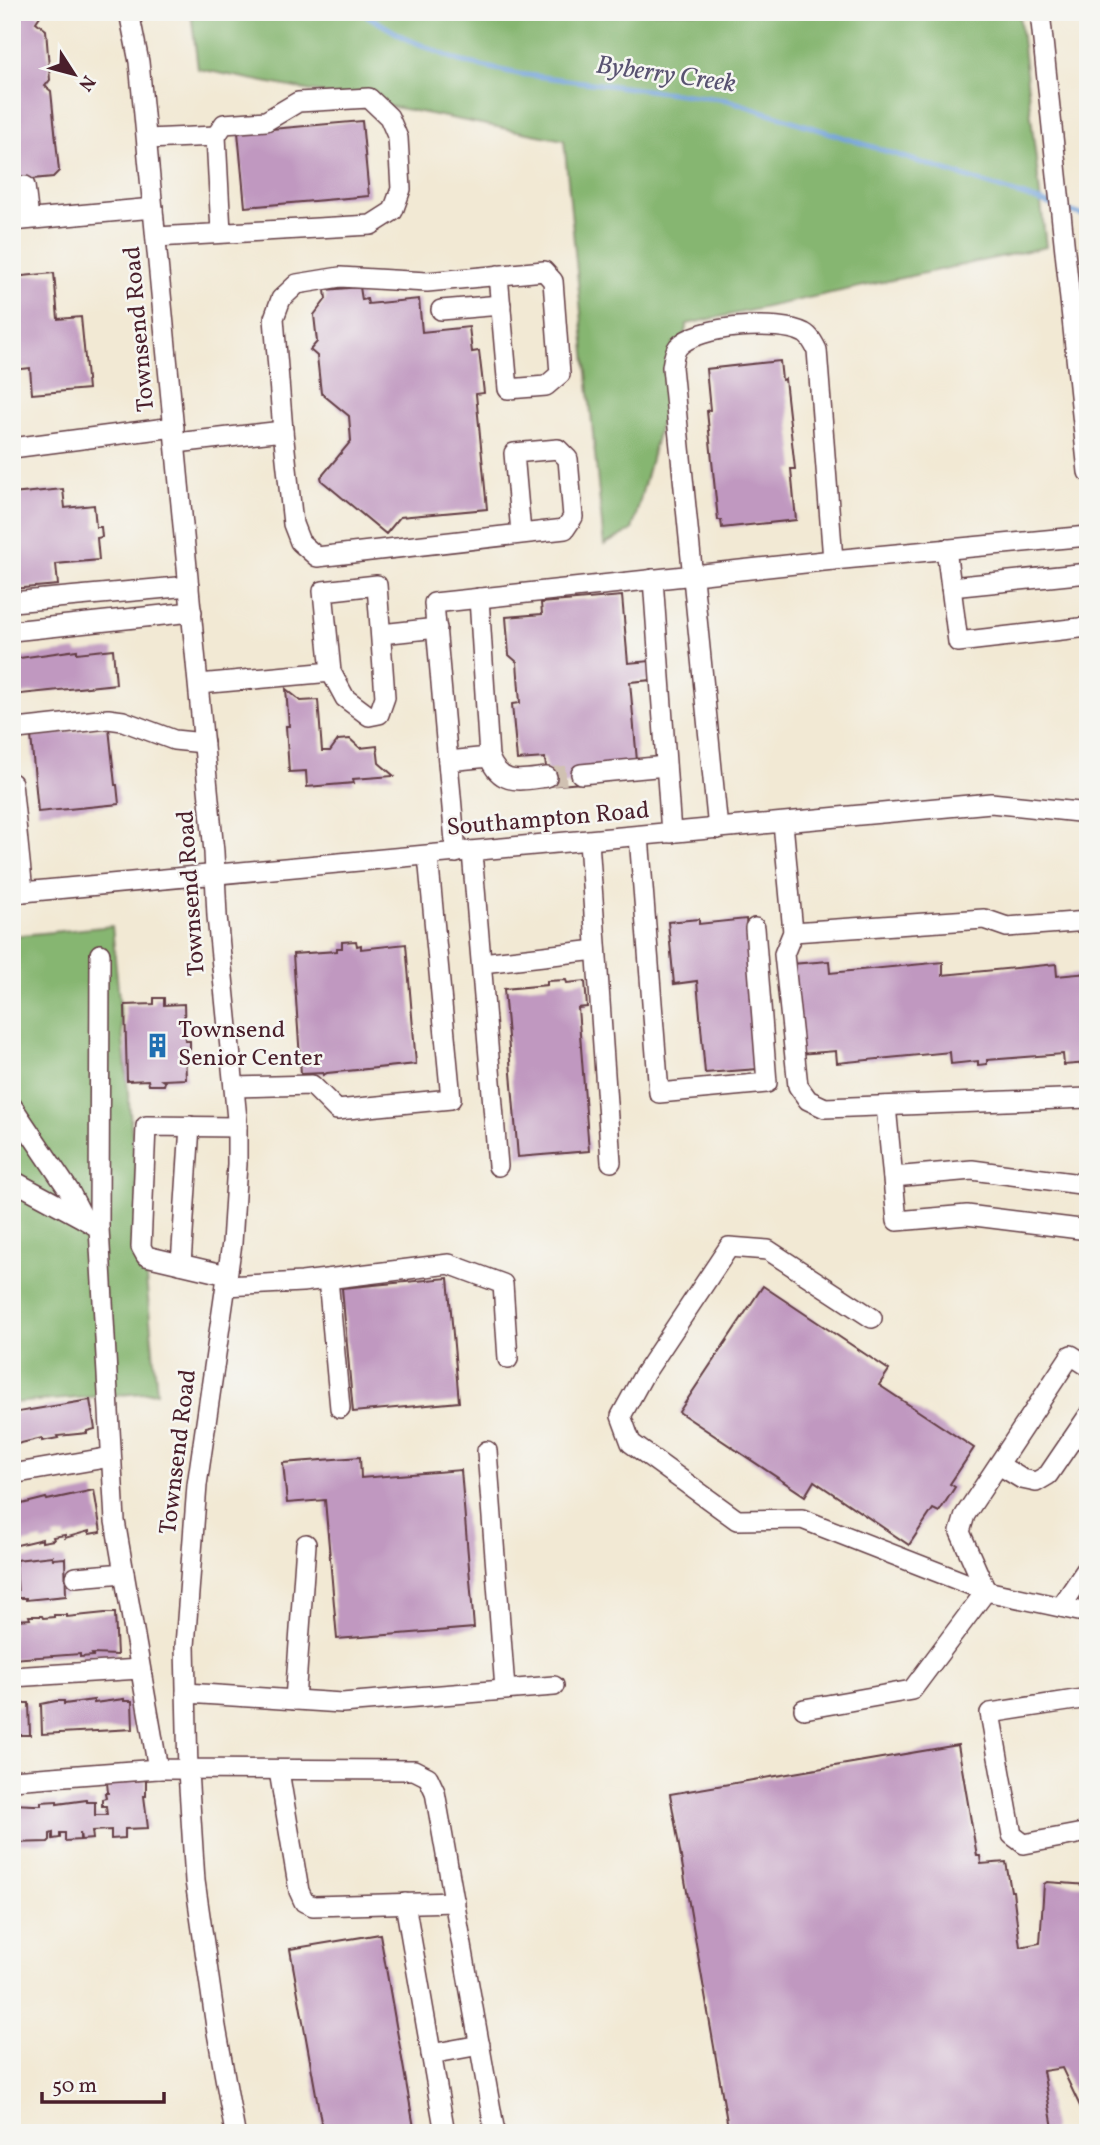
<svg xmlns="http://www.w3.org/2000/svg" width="1100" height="2145" font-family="Vollkorn,serif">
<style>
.forest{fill:#86b671;stroke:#686a4e;stroke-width:2}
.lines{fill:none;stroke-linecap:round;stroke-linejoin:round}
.stream{stroke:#70a0da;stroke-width:5}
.building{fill:#c098c0}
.minor-tunnel{stroke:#d0c1b2;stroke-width:19;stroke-dasharray:19 10;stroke-linecap:butt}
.minor-casing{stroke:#633d44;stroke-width:22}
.minor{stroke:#fff;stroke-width:19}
.labels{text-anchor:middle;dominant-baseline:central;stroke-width:5;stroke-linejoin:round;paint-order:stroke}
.street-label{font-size:24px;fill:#4a1f2b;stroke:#f6f6f2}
.poi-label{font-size:24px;fill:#4a1f2b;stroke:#f6f6f2;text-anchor:start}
.water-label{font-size:26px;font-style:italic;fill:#595371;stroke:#f6f6f2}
</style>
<rect width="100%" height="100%" fill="#f6f6f2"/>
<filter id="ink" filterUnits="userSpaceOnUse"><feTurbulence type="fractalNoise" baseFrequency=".0143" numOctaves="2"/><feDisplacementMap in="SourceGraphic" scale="14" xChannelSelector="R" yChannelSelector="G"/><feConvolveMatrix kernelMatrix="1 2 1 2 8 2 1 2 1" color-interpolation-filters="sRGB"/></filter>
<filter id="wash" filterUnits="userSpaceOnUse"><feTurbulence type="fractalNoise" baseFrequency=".00686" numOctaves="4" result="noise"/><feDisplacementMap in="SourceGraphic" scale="28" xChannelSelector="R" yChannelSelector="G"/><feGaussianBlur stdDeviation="1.57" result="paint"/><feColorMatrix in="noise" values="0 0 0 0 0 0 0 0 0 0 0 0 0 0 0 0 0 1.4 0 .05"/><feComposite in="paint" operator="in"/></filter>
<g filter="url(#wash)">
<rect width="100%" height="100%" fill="#f2e9d4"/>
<g class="forest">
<polygon points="191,12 1019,12 1046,247 687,324 632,530 604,545 564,140 198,69"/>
<polygon points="112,926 157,1392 12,1403 12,936"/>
</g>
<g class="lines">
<g class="stream">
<polyline points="361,12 405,38 459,61 519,74 728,100 1055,206"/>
<polyline points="1064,209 1088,217"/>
</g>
</g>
<g id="blocks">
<g class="building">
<polygon points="12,12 35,12 40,16 36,22 46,30 50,80 45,86 51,91 59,171 53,177 12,181"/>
<polygon points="362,121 369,196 245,207 238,132"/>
<polygon points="54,273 58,319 81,317 88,389 32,394 30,368 12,370 12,277"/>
<polygon points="360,287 362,300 367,299 368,304 419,299 422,332 469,327 472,352 479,351 484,393 476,394 487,509 400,517 386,534 322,481 321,477 351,441 349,416 321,393 317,356 310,350 317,342 314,315 326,299 325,290"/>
<polygon points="780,361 782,380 785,379 795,469 791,469 796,520 722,528 721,520 718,520 707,411 710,410 706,369"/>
<polygon points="63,489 65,508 94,505 96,527 101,527 102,537 97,538 99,560 56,564 58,585 12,589 12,494"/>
<polygon points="622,596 628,663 651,661 652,680 630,682 637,761 582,783 548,786 545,758 517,760 512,704 520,703 517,662 509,655 506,617 542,614 541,603"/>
<polygon points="113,649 116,684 12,695 12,659 77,650 77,653"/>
<polygon points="286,689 301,701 318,700 322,751 330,751 338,740 350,739 360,748 377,746 379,763 394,776 353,779 354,783 307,787 306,771 289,772 286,726 289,726"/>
<polygon points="109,728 115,785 117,785 119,804 38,812 31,736"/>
<polygon points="699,919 699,924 746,919 758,1069 705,1073 697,981 674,984 668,922"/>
<polygon points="356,941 357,946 361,945 361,949 406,944 416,1064 327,1073 323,1075 323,1073 301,1074 293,954 337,951 337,948 342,948 342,942"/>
<polygon points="829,961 830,973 943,962 943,975 1056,964 1057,976 1088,973 1088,1063 1064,1065 1063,1054 987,1060 987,1064 978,1065 978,1061 951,1064 950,1052 837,1063 836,1051 799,1054 791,964"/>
<polygon points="566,980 567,983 585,981 587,1007 578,1008 589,1151 518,1157 504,989 547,985 547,981"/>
<polygon points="154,998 164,998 164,1005 184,1004 185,1041 190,1041 190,1049 185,1049 186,1079 162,1080 165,1082 164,1085 149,1085 148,1080 127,1081 125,1005 154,1004"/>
<polygon points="448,1278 459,1402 353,1412 342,1288"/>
<polygon points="763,1286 889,1370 879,1385 974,1448 950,1484 955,1487 939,1512 933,1509 909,1545 814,1481 805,1496 679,1412"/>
<polygon points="90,1400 95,1429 87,1431 87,1433 57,1436 58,1438 42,1441 42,1438 13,1445 12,1413"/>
<polygon points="360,1457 361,1478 461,1470 474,1628 337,1639 325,1500 287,1503 283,1463"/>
<polygon points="94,1490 101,1532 89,1534 89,1531 65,1538 65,1535 53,1537 54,1540 42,1542 42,1539 13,1546 12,1504 22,1502 22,1504 46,1498 47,1500"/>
<polygon points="52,1556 53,1559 65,1558 66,1596 26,1600 26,1598 18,1598 16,1560"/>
<polygon points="105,1613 115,1613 117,1655 92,1654 93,1656 80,1657 80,1654 12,1659 12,1617 18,1617 18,1620 30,1619 29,1616 42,1616 43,1618 54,1617 54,1615 67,1615 67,1617"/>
<polygon points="124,1699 124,1701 132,1701 133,1729 42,1734 41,1704 56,1701 64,1701 64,1704 94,1700 94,1703"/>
<polygon points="21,1703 29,1703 30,1735 12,1735 12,1706 22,1706"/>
<polygon points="958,1745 977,1856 980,1856 981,1864 1006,1862 1011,1891 1013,1891 1020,1947 1040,1943 1044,1884 1047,1882 1088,1885 1088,2123 1062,2068 1043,2071 1053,2128 1051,2131 1039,2133 729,2133 670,1794"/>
<polygon points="146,1780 146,1796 144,1796 148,1828 125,1829 125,1838 111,1839 111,1830 92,1831 93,1839 81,1840 80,1832 80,1840 65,1841 65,1833 60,1833 60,1838 53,1839 53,1833 50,1834 50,1840 48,1842 12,1843 12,1804 34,1805 41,1805 41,1802 57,1801 57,1804 87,1800 87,1802 95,1802 95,1815 107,1815 106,1806 102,1806 102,1799 106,1798 105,1793 108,1793 107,1782"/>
<polygon points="380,1934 415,2133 323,2133 290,1949"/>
</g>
</g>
</g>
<g filter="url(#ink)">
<use href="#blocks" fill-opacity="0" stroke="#633d44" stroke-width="2"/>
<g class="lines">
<polyline class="minor-tunnel" points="547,777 581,774"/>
<defs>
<g id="minor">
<polyline points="129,12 139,62 214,852 217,916 237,1119 237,1164 232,1243 197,1485 185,1646 188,1771 195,1881 216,2027 235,2133"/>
<polyline points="1040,12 1088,472"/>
<polyline points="147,139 216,136"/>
<polyline points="25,186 29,219"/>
<polyline points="12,221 153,208"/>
<polyline points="156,237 371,225 393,211 401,189 398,138 389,117 369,98 298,102 266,121 224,124 216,136 221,232"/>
<polyline points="441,310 501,305"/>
<polyline points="283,431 274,318 281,299 297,284 340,277 427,282 544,271 553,281 560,374 546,386 508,389 498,275"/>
<polyline points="176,443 283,431 293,524 300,542 317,557 565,529 573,517 568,459 558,449 514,453 521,533"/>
<polyline points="12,448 174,427"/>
<polyline points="946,549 951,587 1088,573"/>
<polyline points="833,560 1088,536"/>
<polyline points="653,579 671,833"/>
<polyline points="951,587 958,642 1088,627"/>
<path d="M479 598 489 757C501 787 520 780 547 777"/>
<polyline points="12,602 189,586"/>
<polyline points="12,631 192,612"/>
<polyline points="381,634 437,628"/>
<polyline points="199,684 331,672 345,698 369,716 379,714 385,697 377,585 323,591 331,672"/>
<polyline points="12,735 17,729 108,719 123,721 174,740 204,743"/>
<polyline points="448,761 489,757"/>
<polyline points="581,774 666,766"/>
<polyline points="12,783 23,892"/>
<polyline points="783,823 793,932 784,954 798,1086 808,1100 825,1108 1088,1098"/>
<polyline points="639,836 659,1093 767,1083 755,928"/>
<polyline points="589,841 611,1162"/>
<polyline points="472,852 498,1166"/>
<path d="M456 853 434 603 833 560 817 350C814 344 810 336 804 333 780 320 697 325 678 347 674 352 673 361 672 367L718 829"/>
<polyline points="12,893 991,803 1088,813"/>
<polyline points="793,932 984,919 1007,927 1088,921"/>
<polyline points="100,954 99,1228 115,1521 158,1769 414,1770 428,1777 435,1792 495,2133"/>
<polyline points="482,963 596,950"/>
<polyline points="234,1087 312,1085 337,1110 451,1099 428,856"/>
<polyline points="12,1106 70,1192 84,1219 99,1228"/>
<polyline points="886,1106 897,1221 967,1215 1088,1230"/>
<polyline points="893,1177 972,1170 1088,1185"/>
<polyline points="12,1180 84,1219"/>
<polyline points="181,1264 190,1126"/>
<polyline points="227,1275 146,1256 141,1247 146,1126 237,1127"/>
<polyline points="328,1279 340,1408"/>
<polyline points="226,1286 302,1282 449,1264 503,1284 508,1359"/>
<polyline points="872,1318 768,1250 729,1247 643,1376 621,1416 631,1443 737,1520 802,1519 986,1591 1088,1613"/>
<polyline points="487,1451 505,1689"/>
<polyline points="999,1465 1022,1479 1036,1482 1048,1475 1088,1416"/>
<polyline points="12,1474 111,1457"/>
<polyline points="76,1577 124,1573"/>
<polyline points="986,1591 960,1532 965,1515 1071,1355 1088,1366"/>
<polyline points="1061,1607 1088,1567"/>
<polyline points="12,1677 140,1669"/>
<polyline points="186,1693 342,1703 554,1686"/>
<polyline points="1088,1698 990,1713 1012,1835 1024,1844 1088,1832"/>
<polyline points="295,1700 306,1544"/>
<polyline points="804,1709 912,1690 986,1591"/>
<polyline points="279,1771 299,1891 304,1902 313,1906 455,1902"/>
<polyline points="12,1780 158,1769"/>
<polyline points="405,1903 445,2133"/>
<polyline points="431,2054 480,2045"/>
</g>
</defs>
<use href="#minor" class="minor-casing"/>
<use href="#minor" class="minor"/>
</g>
</g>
<defs>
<symbol id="building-bare" viewBox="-9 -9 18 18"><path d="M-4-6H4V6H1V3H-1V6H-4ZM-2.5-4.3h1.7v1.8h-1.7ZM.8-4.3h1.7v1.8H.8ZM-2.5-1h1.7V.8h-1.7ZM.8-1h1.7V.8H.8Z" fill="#1f6fb2" stroke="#f6f6f2" stroke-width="2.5" paint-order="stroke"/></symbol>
</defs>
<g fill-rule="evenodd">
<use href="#building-bare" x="140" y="1028" width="35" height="35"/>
</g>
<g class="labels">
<g class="street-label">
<text transform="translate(140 329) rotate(-95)">Townsend Road</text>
<text transform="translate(548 820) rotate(-5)">Southampton Road</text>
<text transform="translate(192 893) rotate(-94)">Townsend Road</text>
<text transform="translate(179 1452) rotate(-83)">Townsend Road</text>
</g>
<g class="poi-label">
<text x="178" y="1031">Townsend<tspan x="178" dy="28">Senior Center</tspan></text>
</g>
<g class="water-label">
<text transform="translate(666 75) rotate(8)">Byberry Creek</text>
</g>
</g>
<rect width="1100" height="2145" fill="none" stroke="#f6f6f2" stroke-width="42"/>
<g transform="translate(74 74) rotate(126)" stroke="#f6f6f2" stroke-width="5" paint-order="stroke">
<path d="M0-5L12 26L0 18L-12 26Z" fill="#4a1f2b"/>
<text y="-10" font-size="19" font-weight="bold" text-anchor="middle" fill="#4a1f2b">N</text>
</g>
<path d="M42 2092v10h122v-10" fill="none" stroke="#4a1f2b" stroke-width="3.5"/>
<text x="52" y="2092" font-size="21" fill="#4a1f2b" stroke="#f6f6f2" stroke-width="5" paint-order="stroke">50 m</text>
</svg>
